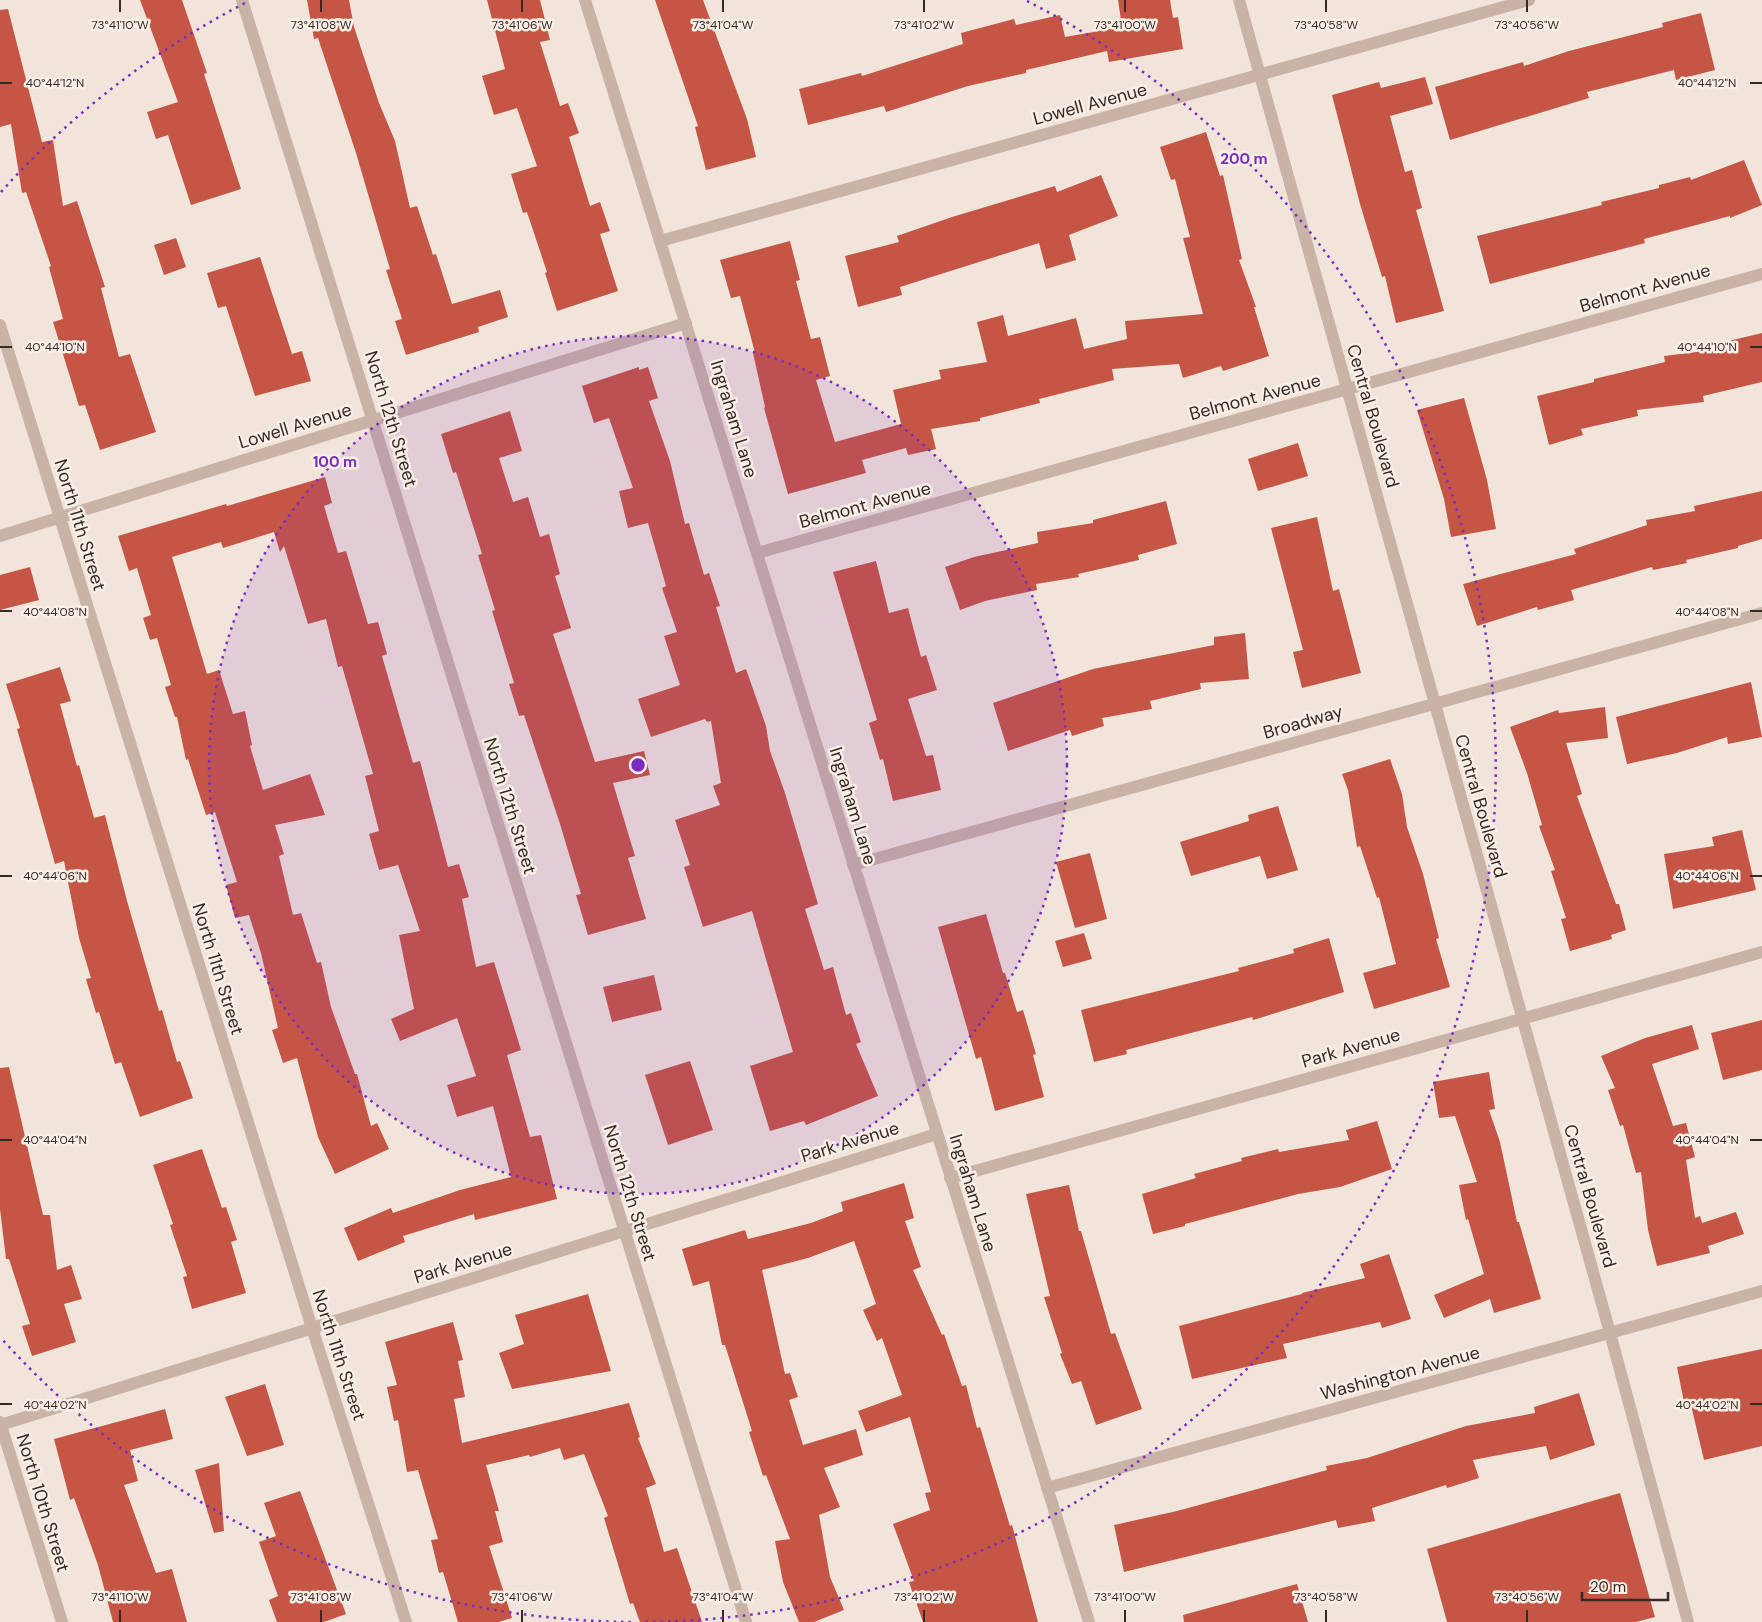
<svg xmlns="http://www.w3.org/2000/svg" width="1762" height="1622" font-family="'DM Sans',sans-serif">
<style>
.building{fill:#c55645}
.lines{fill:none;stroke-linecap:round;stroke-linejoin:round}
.minor{stroke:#c9b3a7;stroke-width:12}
.ticks{fill:none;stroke:#362a27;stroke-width:2}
.ring{fill:none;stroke:#7b2cbf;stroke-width:2.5;stroke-dasharray:2.5 5}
.labels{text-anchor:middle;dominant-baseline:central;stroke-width:5;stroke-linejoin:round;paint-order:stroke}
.street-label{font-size:18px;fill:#362a27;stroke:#f9efe7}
.ticks-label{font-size:12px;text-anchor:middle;fill:#362a27;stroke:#f9efe7;stroke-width:5;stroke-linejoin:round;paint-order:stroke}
.centre{fill:#7b2cbf;stroke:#f9efe7;stroke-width:2.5}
.ring-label{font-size:15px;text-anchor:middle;font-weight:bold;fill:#7b2cbf;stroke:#f9efe7;stroke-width:5;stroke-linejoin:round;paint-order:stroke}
</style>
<rect width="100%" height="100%" fill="#f1e4db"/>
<g class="building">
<polygon points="140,0 182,0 207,73 204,74 241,189 191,205 168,135 156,139 147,112 178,102"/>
<polygon points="307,0 349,0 354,27 379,103 395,141 410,208 417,206 433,255 436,254 452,304 500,290 508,317 478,327 479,332 406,355 395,321 402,319 386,270 390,269 356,153 318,38 314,39"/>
<polygon points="487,0 540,0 550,40 540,42 560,106 568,103 579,133 569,137 590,206 600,202 610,231 600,234 618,291 557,311 545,273 547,272 527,212 523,213 511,174 537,166 517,108 494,115 482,76 505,69"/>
<polygon points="655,0 703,0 747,119 756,157 706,170 695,127 698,126"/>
<polygon points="1118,0 1170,0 1173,18 1178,17 1183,49 1109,62 1107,51 1026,70 1026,73 968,86 886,112 884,106 808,125 799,89 861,73 862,76 963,44 961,33 1014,19 1016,25 1060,15 1065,37 1122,27"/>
<polygon points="8,9 42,142 53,140 63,206 77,201 105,287 101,288 119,357 130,354 156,432 100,450 85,405 79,406 53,322 63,319 49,267 51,266 26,192 22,193 11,124 0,127 0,10"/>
<polygon points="1701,13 1715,70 1676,80 1674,70 1587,92 1589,98 1450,140 1435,87 1523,62 1524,66 1569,51 1663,27 1662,23"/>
<polygon points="1425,77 1433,104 1390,116 1405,172 1412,170 1422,208 1416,210 1444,311 1396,323 1385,276 1382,277 1360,204 1332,95 1379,82 1381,88"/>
<polygon points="1206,132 1220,176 1223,175 1242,259 1239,260 1256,307 1254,307 1269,356 1223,371 1221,366 1183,378 1179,364 1112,369 1114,380 1039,399 1040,403 980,418 980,421 931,429 936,449 908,455 906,448 862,460 866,473 788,494 764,408 765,407 753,353 755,353 740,296 731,298 720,260 790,241 800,280 796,281 811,339 820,337 830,376 816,380 835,442 901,424 893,390 941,379 939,370 987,362 977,322 1003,315 1008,336 1076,318 1084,349 1127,339 1125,321 1203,314 1183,238 1190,237 1175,179 1171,180 1160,147"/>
<polygon points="1744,160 1762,205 1730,218 1730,216 1644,239 1645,243 1490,284 1477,236 1602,205 1601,202 1659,188 1659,185 1690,177 1691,180"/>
<polygon points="1101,175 1118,216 1069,235 1076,260 1046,269 1039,243 900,287 902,295 858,307 845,256 899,242 897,236 952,217 1055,186 1057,192"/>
<polygon points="176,238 186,267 164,275 154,245"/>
<polygon points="260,257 292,354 302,351 311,381 255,396 226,306 218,308 207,273"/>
<polygon points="1762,333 1762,382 1703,396 1704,402 1637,410 1638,416 1581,429 1583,435 1549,445 1537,396 1594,382 1594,379 1665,362 1664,356 1713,350 1712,345"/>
<polygon points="639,367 639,370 648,367 658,398 649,401 670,461 685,524 689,523 704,575 709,573 720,606 716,607 736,673 746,669 766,726 770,751 785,793 818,904 805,909 824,970 833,967 846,1015 851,1013 861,1042 856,1044 878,1096 806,1125 804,1121 770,1131 750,1066 793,1052 752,911 703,927 684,867 690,865 675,820 720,805 713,786 721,783 711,721 707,722 705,719 651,737 638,699 680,685 664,636 677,632 662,588 666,586 648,523 628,528 619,491 633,488 609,418 594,423 582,386"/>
<polygon points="1464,398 1487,480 1496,529 1451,537 1444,499 1417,410"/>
<polygon points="510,411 522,451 499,458 513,502 528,497 540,537 549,534 560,574 555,576 571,628 553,634 595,762 644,751 650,775 613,783 635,856 628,858 646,919 588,935 576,895 581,894 560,824 524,715 519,716 509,684 514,683 492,611 495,610 478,555 482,554 456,472 453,473 441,434"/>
<polygon points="1298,443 1308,476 1258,491 1248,459"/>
<polygon points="325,477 332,503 324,506 338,553 346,551 368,624 378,622 387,654 382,656 413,763 420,761 448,867 459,864 469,897 462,899 476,967 494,962 521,1050 507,1055 530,1137 541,1135 557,1199 475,1220 474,1214 403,1236 405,1242 358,1261 344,1228 391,1208 393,1213 460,1190 511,1177 493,1106 457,1117 447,1085 476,1076 457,1018 400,1041 391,1019 414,1009 399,935 420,931 398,865 379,870 369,834 379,831 365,776 373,774 342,666 338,667 326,619 308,624 284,546 280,552 274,532 223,548 221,542 172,557 207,674 219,670 233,714 245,711 252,745 250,746 263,790 310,774 325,815 275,825 284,854 279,856 293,915 301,913 317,963 321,962 331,1007 355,1074 357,1074 371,1126 377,1123 389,1149 335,1174 318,1137 297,1058 283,1063 272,1030 278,1028 261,953 249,915 235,918 226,885 237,882 215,812 206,815 188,759 186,760 177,717 175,717 165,687 171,685 157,638 150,640 143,618 151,615 137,568 129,571 118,536 226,504 227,506"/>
<polygon points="1762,491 1762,539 1738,546 1738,548 1686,560 1687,563 1653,570 1652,567 1571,590 1574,600 1538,610 1537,607 1477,626 1463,584 1576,554 1574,549 1647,525 1646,520 1695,511 1694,506"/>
<polygon points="1166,501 1177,544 1138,555 1139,560 1078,574 1079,577 1036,584 1037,590 985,601 960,610 945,567 974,557 1038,543 1037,532 1093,523 1093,520"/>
<polygon points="1317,517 1333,591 1339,589 1361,673 1302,688 1293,652 1303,650 1271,528"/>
<polygon points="876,561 889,613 908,608 921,657 926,655 937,690 908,699 926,756 933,755 941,790 893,801 883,759 880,760 869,723 877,720 833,572"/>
<polygon points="30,567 39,600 0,610 0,575"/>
<polygon points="1245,633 1249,679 1200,683 1201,689 1150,701 1152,709 1102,718 1104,726 1072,736 1070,730 1008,751 993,703 1093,669 1214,645 1214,637"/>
<polygon points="60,667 71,701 60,704 77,766 79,765 94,818 105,815 127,901 159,1011 162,1010 177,1062 180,1061 193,1098 140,1117 121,1062 115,1064 99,1012 96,1013 86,979 91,978 79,938 64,861 55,864 17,729 20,728 6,684"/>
<polygon points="1751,682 1762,737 1728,744 1727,737 1677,753 1627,764 1616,717"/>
<polygon points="1605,707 1608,738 1566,743 1582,794 1577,796 1616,904 1619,904 1626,930 1611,935 1612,939 1570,951 1561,919 1566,918 1551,871 1555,870 1539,826 1542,825 1527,773 1510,727 1558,710 1559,713"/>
<polygon points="1390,759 1402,794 1407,827 1423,874 1439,938 1436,939 1450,987 1374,1009 1363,973 1396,964 1379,897 1377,898 1360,846 1357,847 1348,790 1342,774"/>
<polygon points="1278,806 1298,870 1267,879 1260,856 1191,876 1180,842 1249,821 1248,815"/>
<polygon points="1742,830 1756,890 1673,909 1664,854 1714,846 1712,837"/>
<polygon points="1090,853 1107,919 1075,928 1056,862"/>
<polygon points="986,914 1003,973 1005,973 1017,1012 1023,1010 1036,1054 1033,1055 1044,1097 995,1111 981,1057 976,1059 938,927"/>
<polygon points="1084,933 1092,959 1063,967 1055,941"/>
<polygon points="1329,938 1344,992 1253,1020 1252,1017 1126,1050 1127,1054 1094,1062 1081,1010 1239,971 1238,968 1294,953 1293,949"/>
<polygon points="654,975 662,1010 612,1022 603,987"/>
<polygon points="1762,1020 1762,1070 1723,1080 1711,1033"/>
<polygon points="1692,1025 1699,1049 1652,1064 1673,1126 1686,1123 1695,1157 1686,1160 1695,1218 1700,1216 1702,1223 1736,1212 1744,1234 1708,1246 1710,1253 1657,1266 1648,1230 1641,1172 1636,1173 1623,1125 1620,1126 1608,1090 1615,1088 1601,1056 1645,1038"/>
<polygon points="690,1061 713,1130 668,1145 645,1075"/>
<polygon points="9,1067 43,1215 50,1215 57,1270 71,1265 82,1299 64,1304 76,1342 32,1356 22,1326 30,1324 9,1259 6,1259 0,1209 0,1068"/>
<polygon points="1489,1072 1495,1109 1489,1110 1500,1142 1517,1222 1519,1222 1541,1299 1494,1313 1490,1299 1444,1318 1434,1295 1484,1274 1468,1219 1466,1220 1459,1185 1477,1182 1455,1116 1439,1118 1433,1082"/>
<polygon points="1377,1121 1392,1169 1340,1187 1298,1194 1185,1224 1185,1226 1153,1234 1142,1194 1196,1178 1194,1174 1242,1161 1241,1158 1278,1149 1279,1152 1349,1140 1346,1130"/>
<polygon points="202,1149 222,1208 226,1207 237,1240 231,1242 246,1293 192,1309 183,1277 187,1276 170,1225 173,1224 153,1165"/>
<polygon points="904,1183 914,1218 905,1221 921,1267 913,1270 942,1335 944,1334 962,1386 966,1385 977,1428 980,1427 1010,1526 1012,1525 1038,1622 923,1622 909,1582 914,1581 893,1524 930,1510 925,1493 931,1492 910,1417 866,1432 858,1411 902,1395 882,1338 877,1341 863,1310 876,1304 854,1241 808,1258 762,1270 785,1374 790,1373 798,1397 789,1400 803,1445 856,1429 863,1455 824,1468 840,1507 819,1515 830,1577 844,1610 814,1622 799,1622 783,1582 775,1541 790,1539 766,1475 763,1476 749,1432 752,1431 725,1345 722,1345 709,1281 693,1286 682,1249 745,1230 748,1239 811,1223 843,1211 841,1202"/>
<polygon points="1069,1185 1079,1231 1081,1231 1111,1334 1115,1333 1142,1409 1096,1425 1081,1381 1072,1384 1060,1354 1062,1353 1044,1297 1050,1296 1026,1194"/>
<polygon points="1389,1254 1411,1319 1382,1328 1380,1322 1283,1344 1287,1358 1192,1379 1179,1326 1302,1294 1302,1293 1365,1278 1360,1264"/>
<polygon points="588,1294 611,1371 512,1389 499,1353 524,1344 515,1315"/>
<polygon points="453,1322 463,1360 458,1361 465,1397 454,1399 462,1443 629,1403 640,1437 638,1438 656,1484 646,1488 664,1552 677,1548 702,1622 640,1622 633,1603 630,1604 604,1518 608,1516 584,1454 564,1460 560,1448 530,1457 529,1455 486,1465 499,1511 495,1511 503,1542 489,1546 512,1618 499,1622 458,1622 443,1572 439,1573 431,1540 438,1539 418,1470 407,1472 398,1420 394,1421 387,1387 397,1385 385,1342"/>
<polygon points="1762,1349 1762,1446 1704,1460 1690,1401 1684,1402 1677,1367"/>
<polygon points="265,1384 284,1445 247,1456 225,1397"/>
<polygon points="1579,1393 1595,1445 1550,1460 1546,1446 1473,1460 1479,1478 1447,1488 1446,1485 1372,1508 1375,1521 1338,1528 1336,1520 1124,1572 1114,1525 1177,1511 1327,1470 1326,1466 1367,1458 1466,1426 1535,1413 1534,1407"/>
<polygon points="165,1409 173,1439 130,1450 138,1481 124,1485 156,1573 172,1569 187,1622 113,1622 98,1565 74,1498 70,1500 54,1439"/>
<polygon points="219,1463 224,1531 214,1533 195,1470"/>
<polygon points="300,1491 346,1614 324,1622 277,1622 269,1600 278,1596 259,1542 276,1536 264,1503"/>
<polygon points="1620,1493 1655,1617 1636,1622 1447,1622 1427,1549"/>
<polygon points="1297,1584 1308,1622 1184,1622 1183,1615"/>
</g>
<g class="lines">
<g class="minor">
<polyline points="242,0 746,1622"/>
<polyline points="585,0 1089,1622"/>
<polyline points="1239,0 1610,1333 1688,1622"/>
<polyline points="660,241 1529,0"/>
<polyline points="0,325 312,1328 406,1622"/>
<polyline points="0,536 686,323"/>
<polyline points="757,553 1762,274"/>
<polyline points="853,865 1762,613"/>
<polyline points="950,1178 1762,952"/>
<polyline points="0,1422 62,1622"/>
<polyline points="0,1425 937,1134"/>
<polyline points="1047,1488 1762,1291"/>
</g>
</g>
<path class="ticks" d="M120 0V12M321 0V12M522 0V12M723 0V12M924 0V12M1125 0V12M1326 0V12M1527 0V12M0 83H12M1750 83H1762M0 347H12M1750 347H1762M0 611H12M1750 611H1762M0 876H12M1750 876H1762M0 1140H12M1750 1140H1762M0 1404H12M1750 1404H1762M120 1610V1622M321 1610V1622M522 1610V1622M723 1610V1622M924 1610V1622M1125 1610V1622M1326 1610V1622M1527 1610V1622"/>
<circle cx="638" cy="765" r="429" fill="#7b2cbf" fill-opacity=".12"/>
<g class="ring">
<circle cx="638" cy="765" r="429"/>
<path d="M631 1622A857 857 0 0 1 1 1338M1 192A857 857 0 0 1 249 1M1027 1A857 857 0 0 1 645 1622"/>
</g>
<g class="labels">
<g class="street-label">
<text transform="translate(1090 104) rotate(-15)">Lowell Avenue</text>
<text transform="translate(1645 288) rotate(-16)">Belmont Avenue</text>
<text transform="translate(1255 397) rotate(-15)">Belmont Avenue</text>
<text transform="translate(1373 416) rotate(74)">Central Boulevard</text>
<text transform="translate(391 419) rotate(73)">North 12th Street</text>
<text transform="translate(734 419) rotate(73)">Ingraham Lane</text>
<text transform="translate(295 426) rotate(-17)">Lowell Avenue</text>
<text transform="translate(865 505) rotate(-15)">Belmont Avenue</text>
<text transform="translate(80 525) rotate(73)">North 11th Street</text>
<text transform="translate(1303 722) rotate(-16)">Broadway</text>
<text transform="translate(510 806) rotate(73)">North 12th Street</text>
<text transform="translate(853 806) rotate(73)">Ingraham Lane</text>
<text transform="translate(1481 806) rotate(74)">Central Boulevard</text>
<text transform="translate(218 969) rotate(73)">North 11th Street</text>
<text transform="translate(1351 1048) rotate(-16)">Park Avenue</text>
<text transform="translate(850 1142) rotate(-17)">Park Avenue</text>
<text transform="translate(630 1193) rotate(73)">North 12th Street</text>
<text transform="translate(973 1193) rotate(73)">Ingraham Lane</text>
<text transform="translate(1590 1196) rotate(74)">Central Boulevard</text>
<text transform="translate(463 1263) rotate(-17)">Park Avenue</text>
<text transform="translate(339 1355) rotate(72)">North 11th Street</text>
<text transform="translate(1400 1373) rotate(-15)">Washington Avenue</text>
<text transform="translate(43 1503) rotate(73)">North 10th Street</text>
</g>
</g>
<g class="ticks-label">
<text x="120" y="29">73°41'10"W</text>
<text x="321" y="29">73°41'08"W</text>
<text x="522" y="29">73°41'06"W</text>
<text x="723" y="29">73°41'04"W</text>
<text x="924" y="29">73°41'02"W</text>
<text x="1125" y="29">73°41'00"W</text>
<text x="1326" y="29">73°40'58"W</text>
<text x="1527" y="29">73°40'56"W</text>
<text x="55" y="87">40°44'12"N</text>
<text x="1707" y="87">40°44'12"N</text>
<text x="55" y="351">40°44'10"N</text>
<text x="1707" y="351">40°44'10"N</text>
<text x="55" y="616">40°44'08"N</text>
<text x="1707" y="616">40°44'08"N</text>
<text x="55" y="880">40°44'06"N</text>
<text x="1707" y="880">40°44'06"N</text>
<text x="55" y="1144">40°44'04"N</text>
<text x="1707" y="1144">40°44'04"N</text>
<text x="55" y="1409">40°44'02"N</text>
<text x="1707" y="1409">40°44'02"N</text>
<text x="120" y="1601">73°41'10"W</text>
<text x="321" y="1601">73°41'08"W</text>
<text x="522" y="1601">73°41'06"W</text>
<text x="723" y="1601">73°41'04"W</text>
<text x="924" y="1601">73°41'02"W</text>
<text x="1125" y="1601">73°41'00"W</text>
<text x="1326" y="1601">73°40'58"W</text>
<text x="1527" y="1601">73°40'56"W</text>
</g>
<circle cx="638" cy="765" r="8" class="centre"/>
<g class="ring-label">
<text x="1244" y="164">200 m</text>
<text x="335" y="467">100 m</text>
</g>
<path d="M1582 1592v8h86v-8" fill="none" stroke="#362a27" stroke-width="2.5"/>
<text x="1590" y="1592" font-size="15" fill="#362a27" stroke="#f9efe7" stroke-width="4" paint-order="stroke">20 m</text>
</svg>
